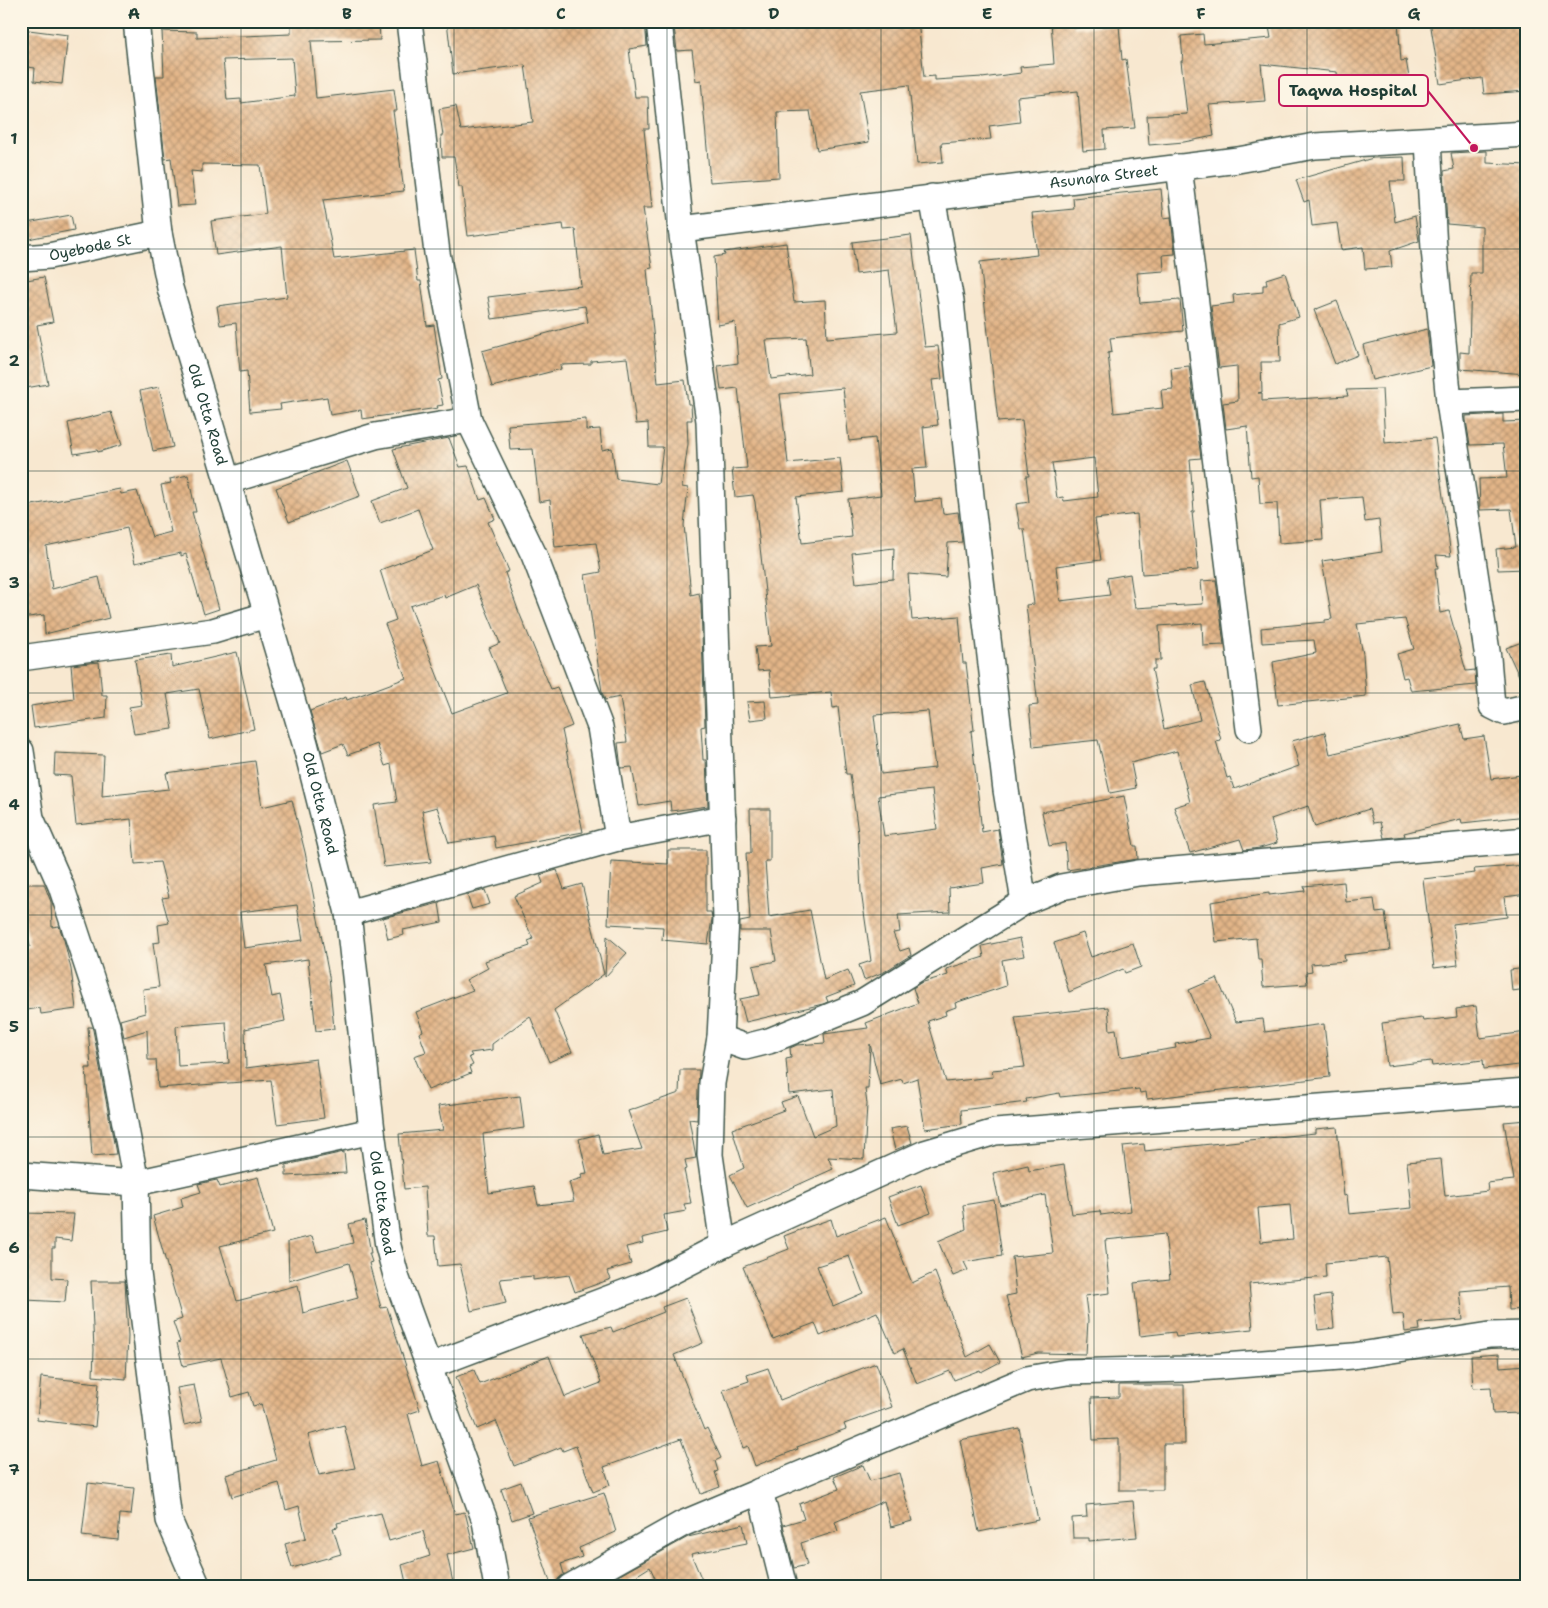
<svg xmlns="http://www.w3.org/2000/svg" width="1548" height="1608" font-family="'Shantell Sans',sans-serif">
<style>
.building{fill:url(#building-cross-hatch);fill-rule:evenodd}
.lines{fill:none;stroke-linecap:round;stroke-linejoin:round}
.minor-casing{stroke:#40574b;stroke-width:28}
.minor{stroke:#fff;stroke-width:25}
.grid{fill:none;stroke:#1f3d34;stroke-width:1;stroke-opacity:0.55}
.labels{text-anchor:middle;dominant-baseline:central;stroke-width:4.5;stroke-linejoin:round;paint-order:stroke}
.street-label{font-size:15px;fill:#1f3d34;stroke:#fcf5e5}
.leader{fill:none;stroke:#c2185b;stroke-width:2}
.callout-dot{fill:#c2185b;stroke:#fcf5e5;stroke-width:2}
.callout{fill:#fcf5e5;stroke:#c2185b;stroke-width:2}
.callout-label{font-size:16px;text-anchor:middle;font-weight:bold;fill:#1f3d34}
.neatline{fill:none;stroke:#1f3d34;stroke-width:2}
.grid-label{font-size:16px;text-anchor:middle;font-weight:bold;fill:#1f3d34}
</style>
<defs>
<pattern id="building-cross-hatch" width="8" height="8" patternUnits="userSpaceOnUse" patternTransform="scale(1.25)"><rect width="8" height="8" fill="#e3b588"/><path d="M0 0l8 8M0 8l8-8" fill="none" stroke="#b79470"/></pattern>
</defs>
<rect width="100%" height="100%" fill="#fcf5e5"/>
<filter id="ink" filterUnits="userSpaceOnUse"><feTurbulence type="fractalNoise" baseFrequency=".02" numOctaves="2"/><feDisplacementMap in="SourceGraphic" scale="10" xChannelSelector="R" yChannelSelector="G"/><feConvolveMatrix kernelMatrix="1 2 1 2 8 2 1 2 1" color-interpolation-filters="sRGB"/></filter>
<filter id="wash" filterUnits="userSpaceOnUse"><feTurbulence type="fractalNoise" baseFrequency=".0096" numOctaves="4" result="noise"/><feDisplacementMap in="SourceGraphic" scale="20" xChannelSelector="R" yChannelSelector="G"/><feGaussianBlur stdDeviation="1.12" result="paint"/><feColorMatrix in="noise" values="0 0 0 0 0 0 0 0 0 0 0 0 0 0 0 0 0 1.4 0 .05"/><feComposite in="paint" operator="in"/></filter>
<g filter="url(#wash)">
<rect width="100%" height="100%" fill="#f8e8d0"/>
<g id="blocks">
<g class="building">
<path d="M379 21 380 40 311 41 316 98 394 89 397 111H393L404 191 323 200 334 259 414 250 418 281H421L427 326 434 325 442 379 438 380 443 405 437 406 438 408 362 419 361 410 330 415 327 397 280 404 281 409 250 412 247 371 240 372 236 323 220 325 217 306 287 297 282 246 216 255 211 221 266 214 260 165 202 164V172L191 171 195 205 177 206 171 158 165 159 156 76H164L162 31 197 32V38L291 34V22ZM292 58 295 96 241 103V99L227 100 223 60Z"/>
<polygon points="447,21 645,21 647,46 629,49 635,97 648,97 649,129 644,129 652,208 643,208 652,268 647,269 658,383 685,380 688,404 691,404 692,420 687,420 688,444 682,487 688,488 684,525 691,595 699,593 701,604 705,726 701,727 703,760 706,760 708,806 671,811 670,801 639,806 632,767 621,768 618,743 627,742 620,697 605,700 602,692 585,575 601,572 596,543 555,547 550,500 539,502 533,449 510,450 508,425 586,419 586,430 600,429 602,450 612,448 616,479 658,484 663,447 649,447 648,423 636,424 627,358 591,361 591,364 560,365 561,369 492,387 482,351 588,322 585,306 492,319 488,297 581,286 575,229 564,230 563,224 468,236 462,187 459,187 454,157 442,157 441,135 443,135 439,109 456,106 461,130 533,122 525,65 453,74"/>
<polygon points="714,21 918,21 924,77 935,76 935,80 982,77 982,78 1021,73 1020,67 1054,64 1051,21 1074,21 1074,28 1119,25 1122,60 1126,59 1135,128 1104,130 1105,149 1083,151 1078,91 1017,97 1020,122 989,126 991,139 941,143 943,162 917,164 909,85 860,91 869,142 817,150 810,111 777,112 779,177 710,182 701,80 696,81 692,50 677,51 674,26"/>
<polygon points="1268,21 1398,21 1401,61 1406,60 1411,89 1340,96 1337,72 1261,64 1265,101 1209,105 1214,136 1184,142 1149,145 1147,116 1187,114 1181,61 1183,61 1181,36 1203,34 1204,44 1271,38"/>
<polygon points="1430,21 1527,21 1527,91 1484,94 1482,78 1440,84"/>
<polygon points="21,29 68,35 62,84 34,81 35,68 21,66"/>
<polygon points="1487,151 1487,163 1527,165 1527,288 1524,352 1527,352 1527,374 1460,369 1460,352 1469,353 1471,273 1482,273 1482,227 1447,224 1444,171 1454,169 1451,153"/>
<polygon points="1404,157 1405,181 1390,181 1395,222 1415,216 1419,241 1390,251 1392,267 1365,269 1363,247 1341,250 1337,223 1312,226 1309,200 1304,202 1296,180 1373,158"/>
<path d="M1161 189 1164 218 1171 217 1175 254 1163 255 1164 271 1137 273 1140 303 1180 300 1183 331 1110 338 1112 352 1108 353 1114 413 1163 408 1161 390 1173 389 1171 368 1189 366 1201 458 1190 459 1194 512H1192L1198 570 1142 574 1137 514 1095 519 1101 560 1056 566 1060 601 1110 595 1107 578 1130 574 1135 608 1203 604 1201 581 1216 580 1224 645 1203 646 1202 623 1159 626 1161 660H1155V669H1152L1164 729 1200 720 1192 685 1205 682 1221 740 1216 741 1227 778 1230 777 1234 789 1299 766 1292 741 1325 732 1330 754 1460 724 1464 739 1484 736 1491 779 1521 775 1527 816 1462 823 1461 819 1404 833 1405 836 1384 838 1380 822 1373 823 1369 809 1315 827 1308 806 1271 819 1277 843 1260 848 1244 850 1240 839 1190 853 1174 807 1190 802 1177 751 1131 763 1136 788 1110 793 1098 740 1033 747 1029 706 1038 705 1026 605 1034 604 1024 529H1020L1016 504 1029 502 1026 476H1029L1022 420 998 422 980 262 1037 255 1032 213 1074 209 1073 198ZM1094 458 1098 497 1064 501 1063 497 1057 498 1052 463Z"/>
<polygon points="71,215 74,230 33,238 21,242 21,224"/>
<path d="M911 235 925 347 938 346 942 379 932 380 938 425 923 427 927 468 912 469 915 502 941 499 943 514 958 512 962 542 948 543 946 577 908 574 912 620 959 616 963 663H966L974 730 971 731 982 832 998 829 1003 864 982 868 984 883 949 888 950 912 898 915 900 932 893 933 900 951 909 948 911 955 884 972 864 980 859 965 871 961 861 891 858 833 850 774H846L838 707 833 708 831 692 772 697 769 670 758 671 755 647 771 646 755 502 753 495 735 497 732 469 747 468 738 388 721 390 718 366 738 363 735 322 718 325 714 257 725 255 724 252 786 243 794 302 825 300 827 338 897 332 889 270 856 274 852 242ZM806 338 810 374 771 379 766 340ZM843 388 849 441 875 438 881 495 848 499 852 537 802 543 796 497 844 492 840 458 788 463 780 394ZM894 548 893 579 856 583 852 553ZM928 711 935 768 881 774 874 715ZM932 790 937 829 884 836 878 796Z"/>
<polygon points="1285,273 1299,317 1279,323 1280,362 1261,362 1262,392 1258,393 1262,393 1262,401 1348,396 1346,390 1382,389 1385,443 1435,438 1451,556 1436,555 1438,568 1435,568 1440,613 1449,611 1466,671 1475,670 1476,685 1411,691 1407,677 1403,678 1397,654 1414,649 1405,619 1357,624 1363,654 1366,696 1278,705 1273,662 1316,653 1314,640 1262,643 1261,628 1325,622 1325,620 1332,619 1322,561 1382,552 1379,520 1365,522 1362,497 1320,500 1323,540 1279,543 1277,503 1260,504 1258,476 1251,477 1247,426 1226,429 1223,403 1238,401 1237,366 1219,368 1211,306 1234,303 1233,295 1263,292 1263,285 1267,285 1266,279"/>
<polygon points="44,277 53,322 37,325 48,384 26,388 21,362 21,281"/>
<polygon points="1337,301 1358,355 1335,364 1314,310"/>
<polygon points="1427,329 1431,366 1372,380 1363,345"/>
<polygon points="159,387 173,447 153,451 140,391"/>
<polygon points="111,412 122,445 98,452 97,450 74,454 68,423"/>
<polygon points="1503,414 1503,422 1527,421 1527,551 1523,551 1526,569 1498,570 1496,549 1516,547 1511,509 1480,510 1479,479 1507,478 1503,444 1470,445 1466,420 1466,416"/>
<path d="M449 438 460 467 468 466 480 500 486 498 495 519 488 522 509 571 505 573 518 610 551 689 557 687 572 726 562 730 583 832 496 848 494 836 449 843 437 807 422 811 431 862 384 867 374 805 397 802 391 764 385 766 377 744 348 755 343 744 322 752 310 711 346 697 347 700 406 678 385 624 396 620 380 570 433 550 418 509 380 523 372 501 407 488 393 449ZM476 585 500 643 489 648 507 693 452 713 410 606 444 595 445 598Z"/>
<polygon points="347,461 360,496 289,522 276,488"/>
<polygon points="188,475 196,512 192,512 219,609 204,614 186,554 181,556 181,553 135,563 127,528 46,546 52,589 99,577 109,618 45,634 44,615 21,618 21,507 120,489 121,494 137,491 152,537 171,532 161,485 171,483 170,479"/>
<polygon points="1527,640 1527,693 1506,648"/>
<polygon points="237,652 254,729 210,739 199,689 167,694 173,729 134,734 129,707 142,705 135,660 171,655 172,667"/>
<polygon points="99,662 102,695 107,695 106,718 34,728 31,706 74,699 71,665"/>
<polygon points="765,701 767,718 750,720 747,702"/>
<path d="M55 753 104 755 102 796 169 789 166 773 255 761 262 807 292 800 305 852 329 976 334 1029 316 1031 308 959 266 965 272 997 280 995 285 1021 245 1029 246 1068 316 1059 324 1118 277 1124 271 1080 158 1088 156 1060H148L147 1030 124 1037 120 1020 145 1013 143 989 159 987 153 943 160 942 158 925 169 923 162 898 169 897 160 862 135 864 131 819 76 825 71 776 54 775ZM297 905 303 940 244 948 240 912ZM226 1022 229 1063 178 1066 176 1026Z"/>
<polygon points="1124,796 1134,846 1137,846 1138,859 1067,870 1065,843 1049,846 1042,812"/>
<polygon points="750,809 770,809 770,861 765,861 769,917 810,910 824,980 848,970 854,986 826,997 828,1002 823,1004 746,1022 740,999 760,995 753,966 776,961 771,931 740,931 740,922 750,920 746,853 751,853"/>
<polygon points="668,850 706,850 706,912 711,912 712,919 708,944 662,940 663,927 608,924 611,861 668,864"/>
<polygon points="1527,865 1527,894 1504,897 1507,917 1453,924 1458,965 1434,968 1423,879 1475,873 1474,869"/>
<polygon points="557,870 564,889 582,884 604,974 554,1010 572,1052 549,1062 530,1016 492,1044 492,1050 470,1053 472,1056 469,1057 473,1065 469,1067 471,1073 428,1090 414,1056 426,1052 419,1033 423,1031 416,1012 473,990 466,980 488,968 485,961 530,946 528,941 533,939 514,896 543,883 540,875"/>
<polygon points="1344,882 1346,902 1374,899 1376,913 1385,912 1390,950 1344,955 1345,961 1311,964 1312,971 1306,972 1307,984 1263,987 1261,959 1258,959 1256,938 1216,942 1211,902 1269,893 1269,895 1305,891 1304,886"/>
<polygon points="21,884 44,884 51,902 52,927 59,926 64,940 71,969 76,1009 41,1014 40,1008 21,1011 21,948 30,947 23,910 21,910"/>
<polygon points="485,890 490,904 472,909 467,895"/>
<polygon points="439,903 442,922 403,930 404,935 388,939 383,918"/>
<polygon points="1083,933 1091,957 1133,943 1141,967 1125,973 1123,969 1069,992 1054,943"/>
<polygon points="607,936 627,953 605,977"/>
<polygon points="1020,938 1024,956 1002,960 1006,986 955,1003 956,1007 945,1011 946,1015 928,1021 946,1082 993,1077 992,1070 1025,1067 1015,1017 1108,1007 1110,1030 1116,1029 1120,1057 1176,1048 1175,1044 1210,1038 1189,990 1217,978 1236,1022 1263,1019 1265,1032 1324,1024 1330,1077 1147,1099 1146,1092 1140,1093 1139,1089 1060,1097 1059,1093 1026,1099 1027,1102 961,1110 962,1124 925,1129 917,1078 903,1083 902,1079 880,1085 870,1044 868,1089 865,1089 867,1104 864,1159 828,1157 833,1169 747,1208 730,1175 744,1168 732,1129 784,1110 781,1102 798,1096 813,1136 836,1126 833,1089 789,1094 786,1059 791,1058 790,1048 797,1045 825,1043 824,1034 868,1028 866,1023 918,1003 913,988 920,983 948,975 946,969 984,957 982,946"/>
<polygon points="1527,968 1527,989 1512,991 1510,970"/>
<polygon points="1476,1006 1480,1038 1527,1032 1527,1064 1484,1069 1483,1060 1432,1066 1431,1061 1387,1066 1382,1023 1422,1018 1423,1021 1457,1017 1456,1009"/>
<polygon points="88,1027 92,1027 93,1030 116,1154 92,1156 86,1068 91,1068"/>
<polygon points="680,1070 699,1070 697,1120 689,1119 696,1158 685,1160 687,1169 684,1170 691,1203 684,1204 686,1211 664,1215 667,1232 642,1238 643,1243 626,1247 631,1264 607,1271 611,1279 575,1292 569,1275 533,1280 533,1276 500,1279 506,1303 471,1311 460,1264 438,1266 435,1236 428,1236 425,1187 404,1189 399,1134 443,1130 438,1106 520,1096 524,1128 483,1134 489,1193 534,1186 538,1205 574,1201 569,1182 582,1178 581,1174 587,1173 579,1139 598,1134 603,1155 642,1149 628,1111 679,1093"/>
<path d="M1527 1120V1309L1509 1310 1508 1287 1460 1291 1463 1320 1419 1323 1420 1330 1405 1332 1403 1314 1393 1315 1387 1257 1325 1263 1326 1277 1249 1284 1253 1329 1176 1337 1175 1332 1140 1336 1134 1283 1170 1279 1165 1234 1105 1240 1110 1293 1085 1296 1088 1320 1086 1354 1038 1353 1022 1357 1006 1296 1016 1294 1012 1257 1053 1253 1045 1195 1000 1205 993 1173 1028 1165 1029 1171 1064 1165 1072 1214 1100 1211 1101 1215 1131 1211 1123 1146 1144 1144 1145 1151 1315 1133V1129L1337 1127 1344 1196 1347 1195 1349 1214 1412 1208 1407 1162 1441 1159 1445 1196 1488 1191 1487 1183 1514 1180 1504 1122ZM1290 1205 1293 1239 1261 1242 1258 1208Z"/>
<polygon points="907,1126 912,1143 895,1150 890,1129"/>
<polygon points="344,1152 346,1173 286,1176 286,1165"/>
<path d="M258 1177 273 1233 220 1246 237 1301 298 1285 303 1313 358 1298 349 1263 289 1281 288 1242 312 1236 317 1252 353 1243 349 1224 365 1220 371 1253H369L372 1262 369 1263 381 1308 387 1307 420 1410 408 1414 422 1466 439 1461 455 1514 465 1512 474 1548 447 1555 454 1587H407L402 1565 430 1556 423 1531 389 1541 381 1513 337 1523 338 1527 333 1528 341 1554 292 1568 285 1544 306 1538 299 1506 286 1510 279 1483 232 1497 226 1475 276 1460 261 1404 253 1406 249 1392 232 1397 221 1358 183 1366 177 1343 180 1342 173 1322 182 1319 153 1216 183 1207 181 1198 201 1192 198 1184 217 1180 220 1187ZM344 1425 355 1468 319 1475 308 1435Z"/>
<polygon points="921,1185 931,1213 898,1225 888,1197"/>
<polygon points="994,1200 1002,1256 964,1262 968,1270 953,1276 938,1241 966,1229 963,1205"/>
<polygon points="21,1213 74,1214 71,1241 55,1239 55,1248 52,1248 52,1278 67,1279 65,1302 26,1300 27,1248 21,1248"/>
<path d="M886 1217 912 1283 935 1272 967 1357 990 1344 1000 1362 981 1372 980 1370 954 1380 950 1371 917 1384 903 1349 895 1353 877 1312 820 1336 815 1323 773 1339 743 1267 789 1249 784 1236 805 1228 831 1219 836 1236ZM849 1256 863 1293 833 1306 817 1266Z"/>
<polygon points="91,1281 125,1281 128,1336 126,1379 93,1376 94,1350"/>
<polygon points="1331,1295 1334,1328 1318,1330 1314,1297"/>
<polygon points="686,1298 703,1343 674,1355 704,1430 707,1428 721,1458 715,1461 718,1471 715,1472 720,1487 701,1494 681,1439 604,1467 610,1485 593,1492 576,1446 563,1451 561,1447 514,1466 496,1421 477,1429 456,1377 474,1370 480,1384 549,1356 565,1397 601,1383 583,1334 611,1327 613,1332 664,1312 662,1307"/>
<polygon points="1499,1354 1500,1367 1527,1365 1527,1410 1519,1410 1520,1413 1493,1414 1491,1387 1473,1388 1471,1356"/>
<polygon points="876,1363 892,1407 844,1424 846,1429 797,1447 798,1449 755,1466 748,1446 743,1448 723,1390 749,1381 747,1375 768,1368 780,1400"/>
<polygon points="41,1377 99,1383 95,1427 37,1420"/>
<polygon points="194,1385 202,1421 184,1425 177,1388"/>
<polygon points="1119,1385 1184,1385 1185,1444 1163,1444 1163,1490 1119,1490 1119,1439 1093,1440 1091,1398 1119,1397"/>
<polygon points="1019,1428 1038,1520 979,1532 960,1440"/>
<polygon points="863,1465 870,1481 899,1473 912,1521 891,1527 884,1501 835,1522 838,1531 801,1543 807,1565 794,1568 783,1525 804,1519 799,1504 839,1489 834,1477"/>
<polygon points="521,1482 532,1513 512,1520 501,1489"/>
<polygon points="88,1483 134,1488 131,1515 120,1514 118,1540 82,1536"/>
<polygon points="604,1493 616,1532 579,1548 582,1557 561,1564 564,1574 558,1579 556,1587 552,1587 528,1517"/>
<polygon points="1133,1501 1137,1537 1089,1541 1089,1538 1073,1538 1072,1518 1087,1517 1086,1505"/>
<polygon points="743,1524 747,1543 691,1554 705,1587 659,1587 650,1567 623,1584 618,1576 688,1537"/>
</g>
</g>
</g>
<g filter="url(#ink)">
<use href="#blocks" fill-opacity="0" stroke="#40574b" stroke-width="1"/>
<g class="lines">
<defs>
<g id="minor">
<path id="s1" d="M136 21 159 233 170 288 305 743 348 913 372 1131 388 1246 397 1279 485 1521 497 1587"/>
<polyline points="409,21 437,253 469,420 534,555 600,727 618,838"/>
<polyline points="659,21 681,229 709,421 726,919 720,1038 712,1083 710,1155 723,1245"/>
<polyline points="1428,141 1434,249 1449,402 1488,658 1492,706 1504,712 1527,707"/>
<polyline points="1179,167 1249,729"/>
<polyline points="932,197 951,301 971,496 1006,790 1024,902"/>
<path id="s2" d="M681 229 1238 160 1315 146 1527 134"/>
<path id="s3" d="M21 258 49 256 159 233"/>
<polyline points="1449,402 1527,399"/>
<polyline points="228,481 375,436 469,420"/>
<polyline points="21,658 213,631 266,615"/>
<polyline points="21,751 31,818 61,886 107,1026 136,1183 138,1273 169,1520 198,1587"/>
<polyline points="348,913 618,838 723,818"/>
<polyline points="720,1038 745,1047 769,1041 862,1003 1024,902 1061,887 1138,873 1527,840"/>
<polyline points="21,1175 136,1183 372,1131"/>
<polyline points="430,1366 647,1284 723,1245 925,1153 995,1132 1527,1091"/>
<polyline points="760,1491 784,1587"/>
<polyline points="570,1587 682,1524 1027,1379 1067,1372 1186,1369 1353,1356 1490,1335 1527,1334"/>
</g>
</defs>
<use href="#minor" class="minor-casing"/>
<use href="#minor" class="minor"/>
</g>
</g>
<path class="grid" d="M241 21V1587M454 21V1587M667 21V1587M881 21V1587M1094 21V1587M1307 21V1587M21 249H1527M21 471H1527M21 693H1527M21 915H1527M21 1137H1527M21 1359H1527"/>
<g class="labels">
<g class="street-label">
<text stroke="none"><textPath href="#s2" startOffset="426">Asunara Street</textPath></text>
<text stroke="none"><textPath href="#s3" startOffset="70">Oyebode St</textPath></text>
<text stroke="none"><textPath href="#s1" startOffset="401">Old Otta Road</textPath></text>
<text stroke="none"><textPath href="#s1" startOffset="806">Old Otta Road</textPath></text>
<text stroke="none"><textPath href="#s1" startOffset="1211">Old Otta Road</textPath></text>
</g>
</g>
<path class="leader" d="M1474 148L1428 91"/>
<circle class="callout-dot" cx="1474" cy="148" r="5"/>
<rect class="callout" x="1279" y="75" width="149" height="31" rx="5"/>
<g class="callout-label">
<text x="1353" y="96">Taqwa Hospital</text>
</g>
<rect width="1548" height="1608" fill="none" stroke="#fcf5e5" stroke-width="55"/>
<rect x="28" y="28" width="1492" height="1552" class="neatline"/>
<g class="grid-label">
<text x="134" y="19">A</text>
<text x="347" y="19">B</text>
<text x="561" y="19">C</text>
<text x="774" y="19">D</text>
<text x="987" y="19">E</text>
<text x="1201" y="19">F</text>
<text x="1414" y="19">G</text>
<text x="14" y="144">1</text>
<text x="14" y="366">2</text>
<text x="14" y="588">3</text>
<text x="14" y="810">4</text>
<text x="14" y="1032">5</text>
<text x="14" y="1253">6</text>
<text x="14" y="1475">7</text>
</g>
</svg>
